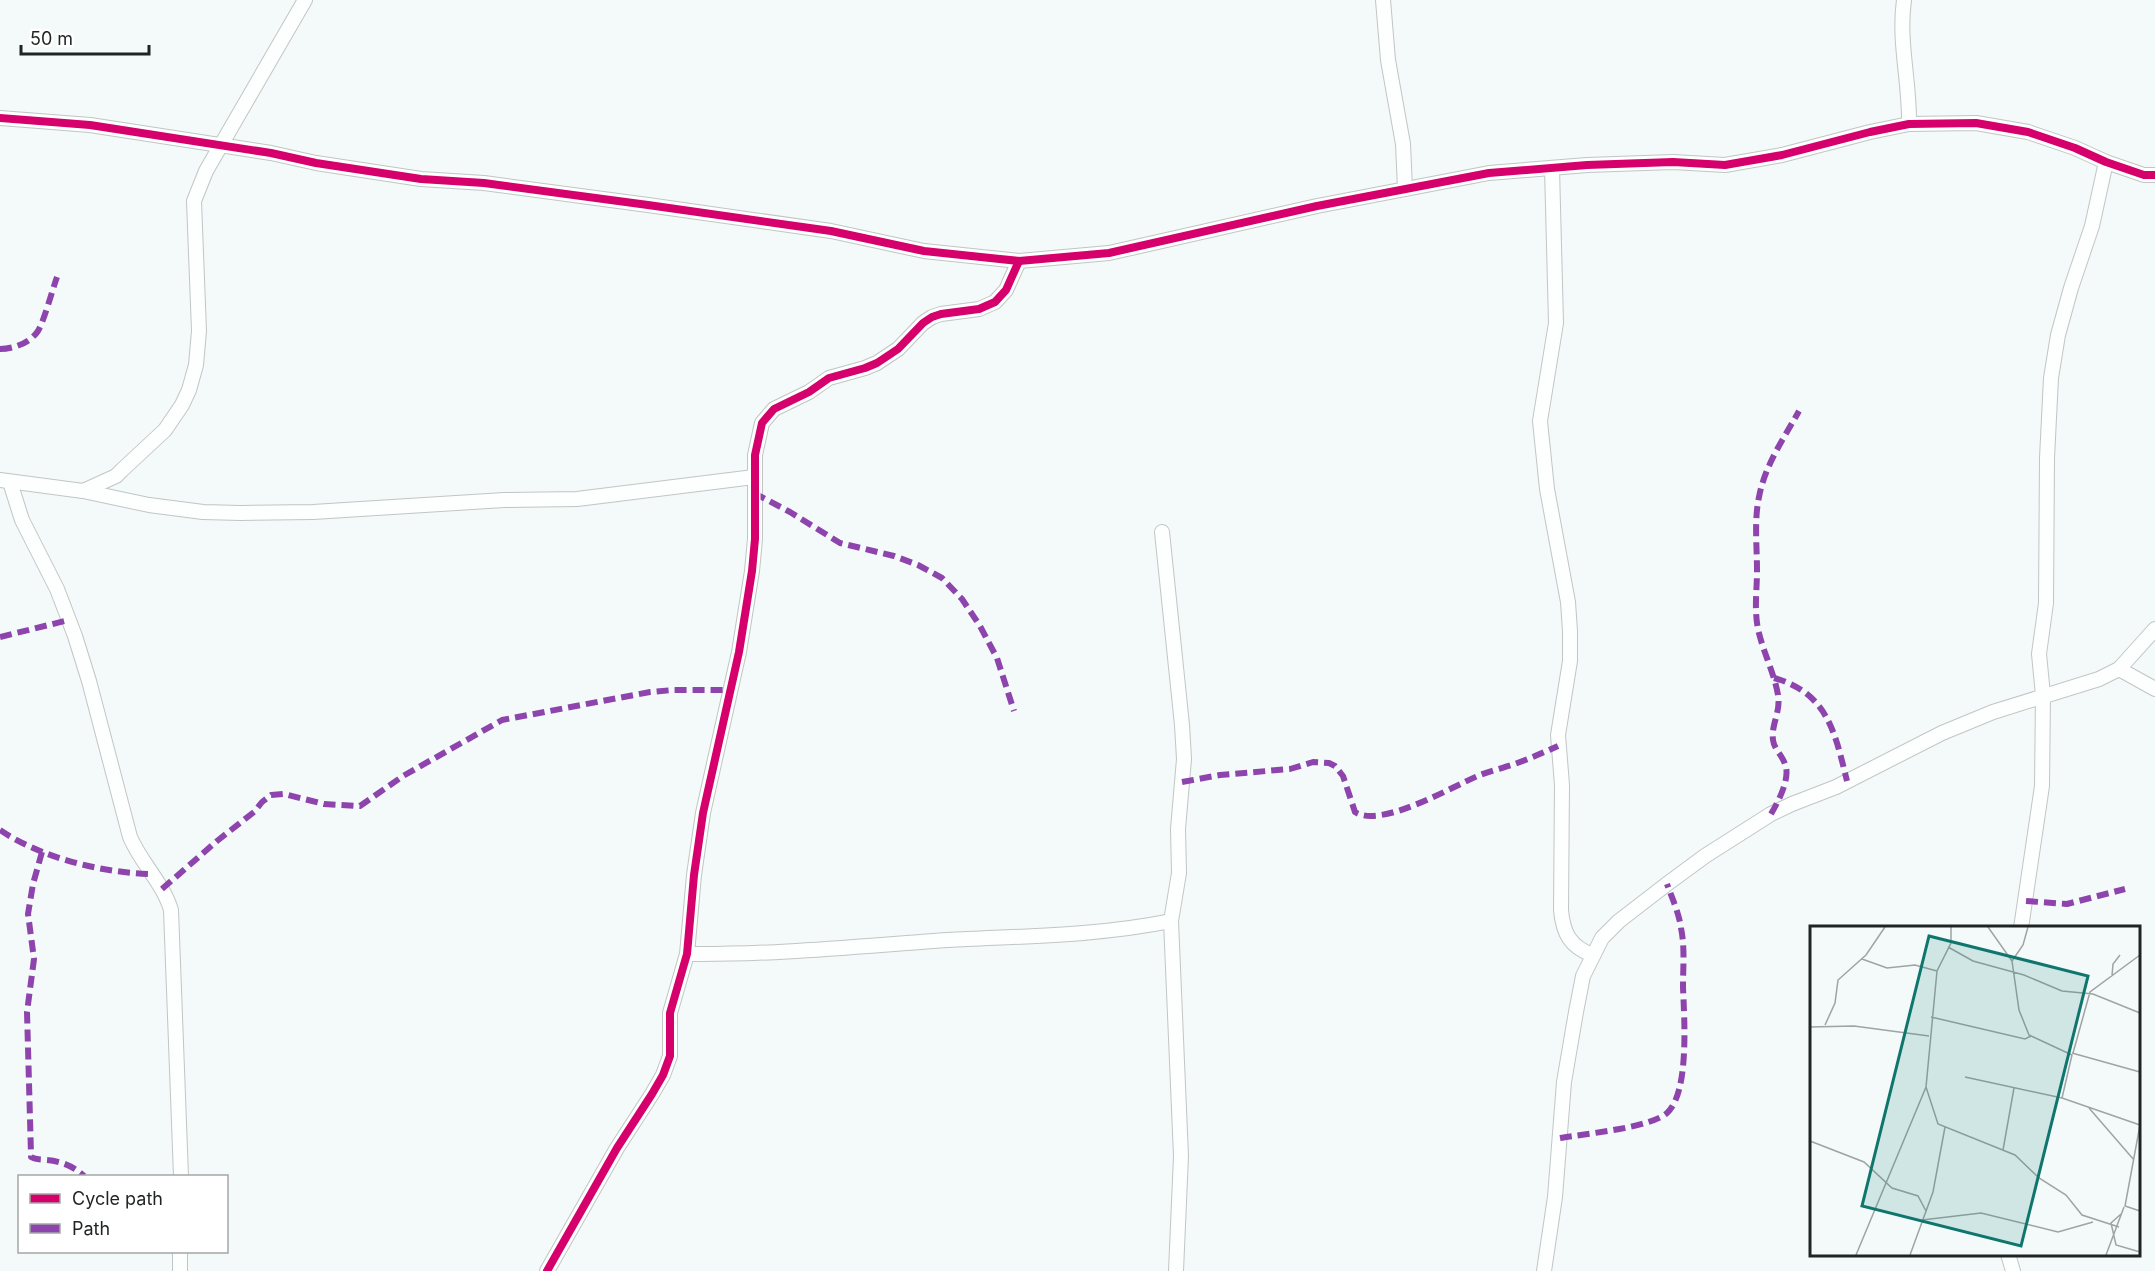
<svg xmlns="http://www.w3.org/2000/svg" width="2155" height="1271" font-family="Inter,sans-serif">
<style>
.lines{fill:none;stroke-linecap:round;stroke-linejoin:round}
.street-casing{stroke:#c1c6c5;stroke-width:16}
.street{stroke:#fdfefe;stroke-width:14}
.quiet{stroke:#8e44ad;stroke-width:6;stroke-dasharray:12 6;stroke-linecap:butt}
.cycleway-casing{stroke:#fff;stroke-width:11}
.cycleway{stroke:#d6006c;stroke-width:8}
.inset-road{fill:none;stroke:#9ea4a3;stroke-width:1.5}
.view{fill:#0f766e;fill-opacity:0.15;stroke:#0f766e;stroke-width:3}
.inset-edge{fill:none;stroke:#1f2423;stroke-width:3}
</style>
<rect width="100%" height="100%" fill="#f3faf9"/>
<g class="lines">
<defs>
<g id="street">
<polyline points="1383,0 1388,60 1403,144 1405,189"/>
<path d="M1904 0C1898 42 1910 82 1909 124"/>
<polyline points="0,118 90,125 271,153 316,163 421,179 484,183 648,205 831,231 924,251 1019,261 1109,253 1317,206 1489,173 1587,165 1673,162 1725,165 1782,155 1870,132 1909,124 1976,123 2028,132 2075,148 2106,162 2144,175 2155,175"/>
<path d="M1552 168 1556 323 1540 421 1547 489 1568 602 1570 631V661L1558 735 1562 785 1561 910C1563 933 1570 947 1593 955"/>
<polyline points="0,480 83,491 149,505 203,512 240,513 313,512 504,500 577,499 754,477"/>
<path d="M10 482 22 520 57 589 75 636 89 681 130 837C141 863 163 883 171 910L181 1176"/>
<polyline points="83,491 116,476 122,470 165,430 182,405 189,390 196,365 199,331 194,201 206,171 305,0"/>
<polyline points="1162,532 1182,725 1184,759 1178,829 1179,873 1171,921 1181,1156 1176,1271"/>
<polyline points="2119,669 2155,689"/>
<polyline points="2021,928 2042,786 2043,695 2039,654 2046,603 2047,458 2051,378 2058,335 2071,288 2092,226 2106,162"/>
<path d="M687 954C774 955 861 946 948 940 1022 936 1097 936 1171 921"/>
<polyline points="2008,1254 2013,1271"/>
<polyline points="180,1271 180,1252"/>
<polyline points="547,1271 617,1148 652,1094 663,1075 670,1056 670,1013 687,954 694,875 703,813 739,652 752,571 755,539 755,455 762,423 774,409 809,392 829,378 865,368 877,363 898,349 923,323 932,317 941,314 979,309 995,302 1006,290 1019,261"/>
<polyline points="1544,1271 1555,1197 1564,1082 1576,1012 1583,976 1602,938 1619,921 1667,884 1705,856 1771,814 1792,804 1836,787 1942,733 1993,712 2099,679 2119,669 2155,629"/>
</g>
</defs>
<use href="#street" class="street-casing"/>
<use href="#street" class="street"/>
<g class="quiet">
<path d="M0 349C13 349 30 343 38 331 44 321 52 291 57 277"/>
<polyline points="754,493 790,512 840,543 894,556 918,565 942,578 962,599 980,626 997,658 1014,711"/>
<polyline points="0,637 69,620"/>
<path d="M1774 678C1828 693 1835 733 1847 781"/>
<path d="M1182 782 1220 775 1290 769 1313 762 1329 763 1335 766 1343 776 1355 812C1381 829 1453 786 1480 775 1493 770 1507 767 1520 762 1533 757 1545 752 1558 746"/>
<path d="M1771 814C1778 802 1791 778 1785 764 1782 755 1774 749 1773 740 1771 724 1781 712 1778 695 1774 672 1763 652 1758 629 1754 609 1757 590 1757 570 1757 546 1754 520 1759 497 1765 465 1784 438 1799 411"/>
<path d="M0 830C41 858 103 873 152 874"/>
<path d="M42 852 33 884 28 914 34 959 27 1012 31 1154V1157C36 1160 40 1159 46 1160 61 1161 73 1166 84 1176"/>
<polyline points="162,889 217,841 254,812 262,802 271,795 284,794 324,804 360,806 403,776 502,720 650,692 673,690 731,690"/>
<polyline points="2026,901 2067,904 2125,889"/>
<path d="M1560 1138C1583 1134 1650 1128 1667 1113 1690 1092 1684 1016 1683 987 1683 968 1685 947 1681 928 1679 913 1672 898 1667 884"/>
</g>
<defs>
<g id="cycleway">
<polyline points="0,118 90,125 271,153 316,163 421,179 484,183 648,205 831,231 924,251 1019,261 1109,253 1317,206 1489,173 1587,165 1673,162 1725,165 1782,155 1870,132 1909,124 1976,123 2028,132 2075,148 2106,162 2144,175 2155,175"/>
<polyline points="547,1271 617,1148 652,1094 663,1075 670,1056 670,1013 687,954 694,875 703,813 739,652 752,571 755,539 755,455 762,423 774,409 809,392 829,378 865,368 877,363 898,349 923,323 932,317 941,314 979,309 995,302 1006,290 1019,261"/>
</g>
</defs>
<use href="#cycleway" class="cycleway-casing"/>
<use href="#cycleway" class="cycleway"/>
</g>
<g transform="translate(1810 926)">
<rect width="330" height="330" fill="#f3faf9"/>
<path class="inset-road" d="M178 1 202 35 209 84 219 109 262 129 252 172 330 199M138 21 163 35 214 49 252 65 283 68 330 87M52 33 77 42 105 39 127 45M202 35 213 19 218 1M302 50 303 38 310 29M121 91 215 113 221 110M15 99 25 77 28 54 56 29 75 1M0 101 44 100 119 110M262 127 330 146M263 127 280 66 330 29M155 151 252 172M116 161 128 198 205 229 229 252 256 269 272 289 309 301M279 182 324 234M330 199 315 280 330 285M0 215 54 236 82 262 108 270 116 285M193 224 204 162M311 288 301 297 306 319 330 326M112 294 171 287 248 306 283 296M46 329 116 161 127 45 141 17V1M100 329 123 266 135 201M296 329 314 281"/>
<path class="view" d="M119 10 278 50 211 320 52 280Z"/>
<rect width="330" height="330" class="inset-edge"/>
</g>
<rect x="18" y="1175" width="210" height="78" fill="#ffffff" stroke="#a5a7a7" stroke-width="1.5"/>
<rect x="30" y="1194" width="30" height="9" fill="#d6006c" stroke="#a5a7a7" stroke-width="1.5"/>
<text x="72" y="1205" font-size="18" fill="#1f2423">Cycle path</text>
<rect x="30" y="1224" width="30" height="9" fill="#8e44ad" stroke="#a5a7a7" stroke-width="1.5"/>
<text x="72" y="1235" font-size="18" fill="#1f2423">Path</text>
<path d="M21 45v9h128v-9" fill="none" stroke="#1f2423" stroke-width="3"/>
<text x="30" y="45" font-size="18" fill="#1f2423" stroke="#ffffff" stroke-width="4.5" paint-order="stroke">50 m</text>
</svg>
